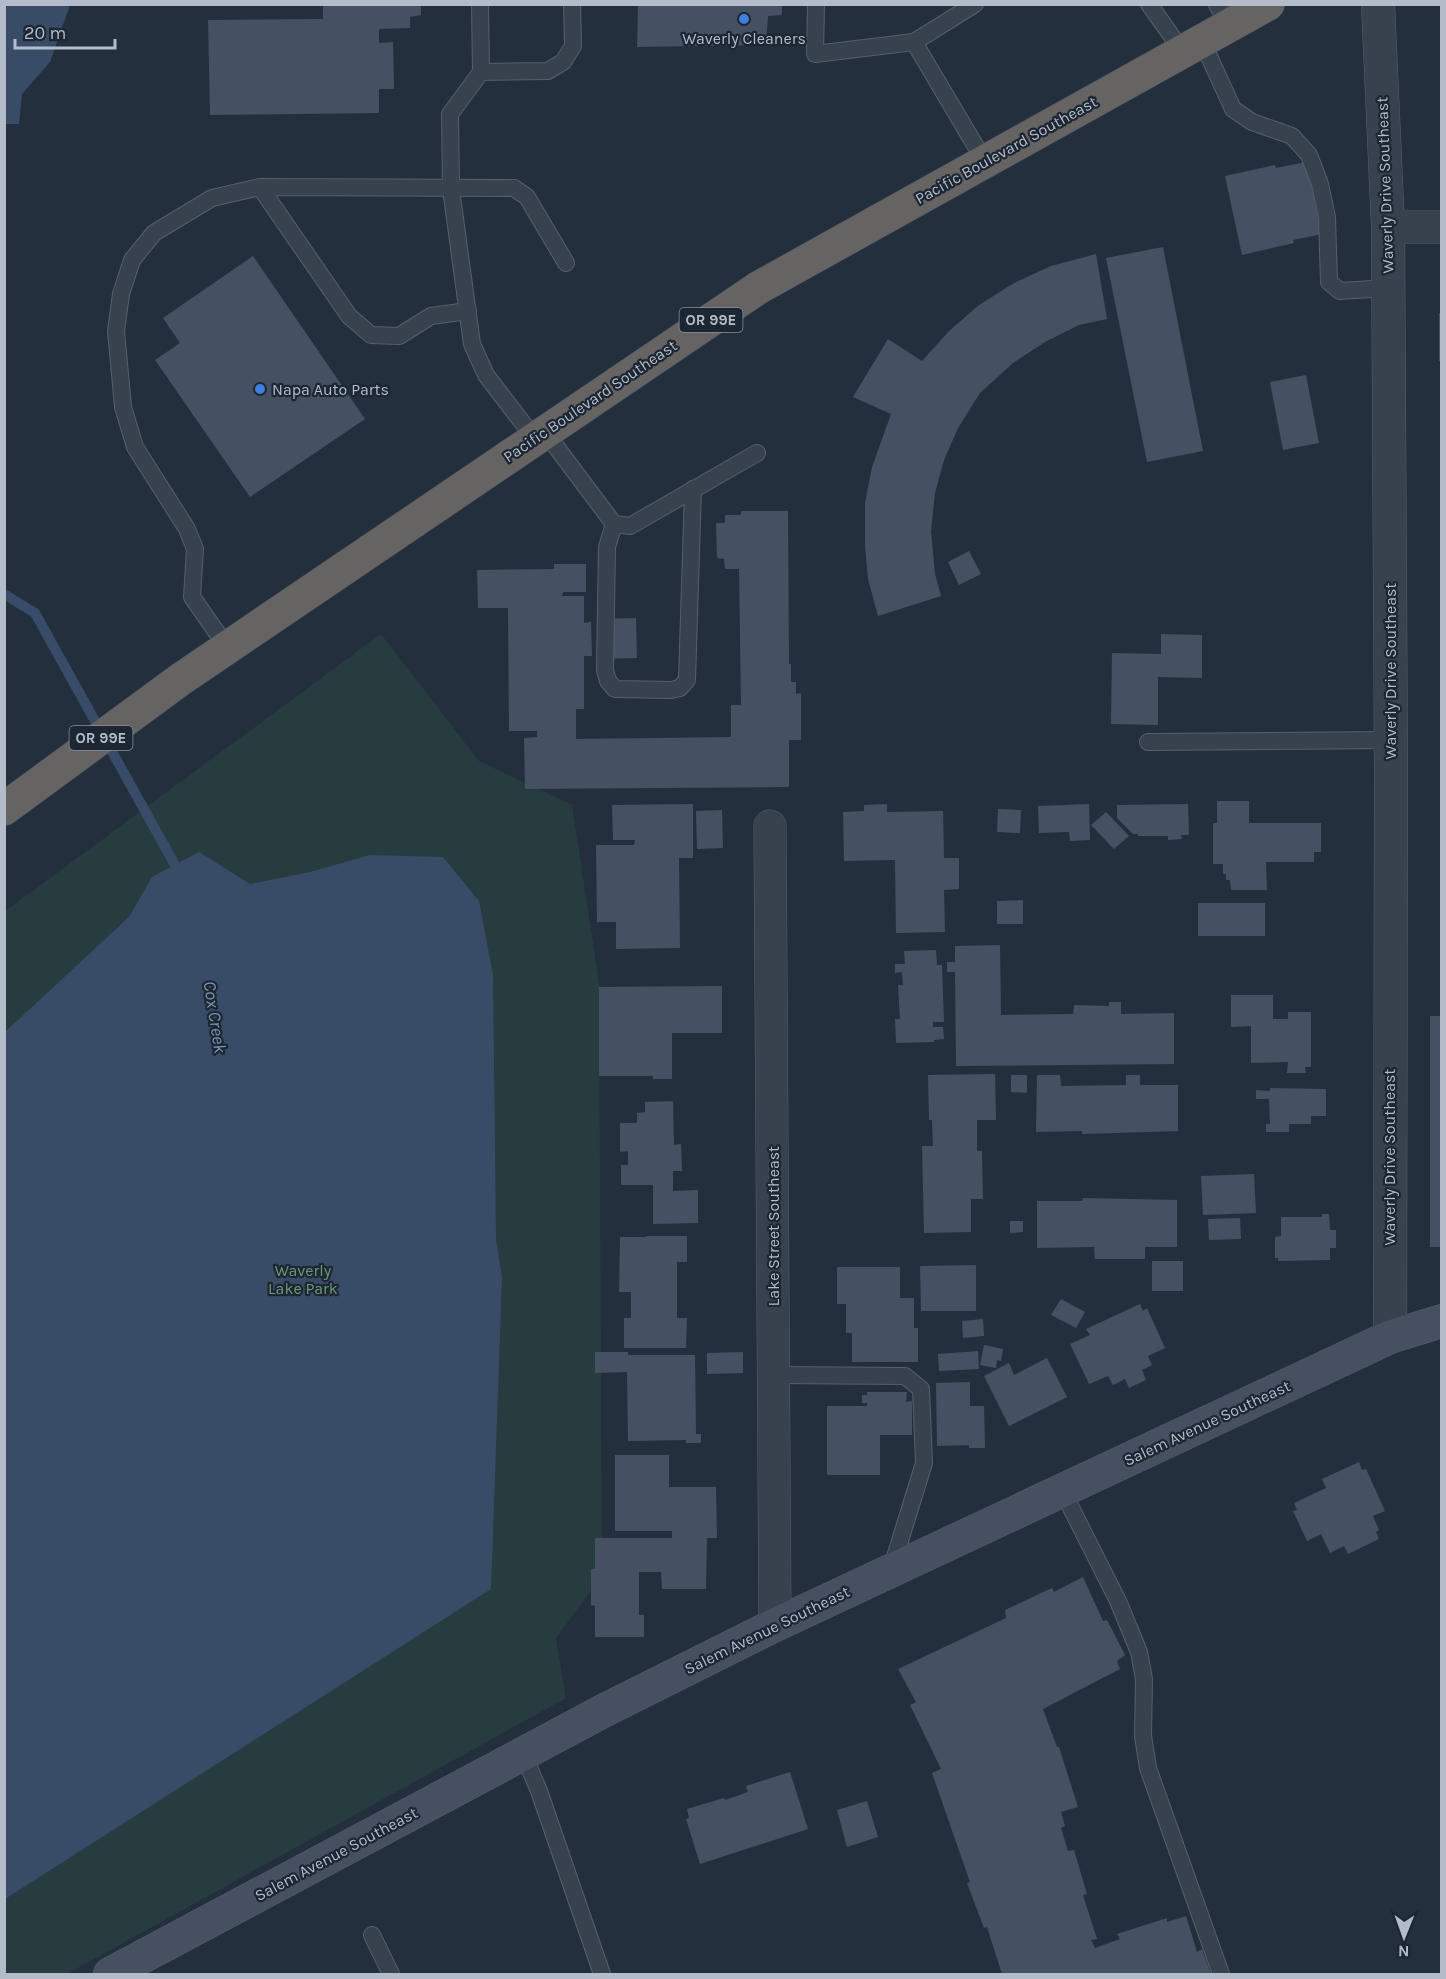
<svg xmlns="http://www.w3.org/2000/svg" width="1446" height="1979" font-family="Karla,sans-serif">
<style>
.green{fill:#263c3f}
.water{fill:#394c67}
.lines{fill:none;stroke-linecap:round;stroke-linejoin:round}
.stream{stroke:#394c67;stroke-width:10}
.building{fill:#455162}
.service-casing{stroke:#565f6c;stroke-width:18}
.minor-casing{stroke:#565f6c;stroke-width:33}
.tertiary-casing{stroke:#565f6c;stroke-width:34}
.secondary-casing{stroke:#565f6c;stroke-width:34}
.trunk-casing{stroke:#434c59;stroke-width:34}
.service{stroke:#38414e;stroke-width:16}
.minor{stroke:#38414e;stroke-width:32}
.tertiary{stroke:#38414e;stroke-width:33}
.secondary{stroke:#465061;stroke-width:33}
.trunk{stroke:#656462;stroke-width:33}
.shop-dot{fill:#3f7fe0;stroke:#1d2633;stroke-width:2}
.labels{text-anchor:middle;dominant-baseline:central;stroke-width:4.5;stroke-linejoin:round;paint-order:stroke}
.shield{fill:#1d2633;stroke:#878f9c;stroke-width:1.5}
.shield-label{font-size:15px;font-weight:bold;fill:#b4bcc9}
.poi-label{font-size:16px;fill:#b4bcc9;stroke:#1d2633}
.street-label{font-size:16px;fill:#b4bcc9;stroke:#1d2633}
.park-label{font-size:16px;fill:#6b9a76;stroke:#1d2633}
.water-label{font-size:18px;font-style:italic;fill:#7c92b1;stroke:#1d2633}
</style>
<rect width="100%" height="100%" fill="#242f3e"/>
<polygon class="green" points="381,634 479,761 572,805 599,982 602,1576 556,1638 566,1698 67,1974 5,1974 4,912"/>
<g class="water">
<polygon points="4,5 70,5 50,62 22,94 19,124 5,124"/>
<polygon points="199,852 250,884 310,872 370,855 443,857 479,901 493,975 496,1240 502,1277 491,1589 5,1899 5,1032 129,917 152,877"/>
</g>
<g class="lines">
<polyline class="stream" points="4,594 35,613 175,865 177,876"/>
</g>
<g class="building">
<polygon points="323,4 421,4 421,15 410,17 410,28 379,29 379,43 393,42 394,89 379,89 379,113 210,115 208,20 323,19"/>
<polygon points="638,4 782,4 782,15 768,16 766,45 637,47"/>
<polygon points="1306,162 1322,234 1293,240 1294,243 1242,255 1225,176 1275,165 1276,168"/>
<polygon points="1163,247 1203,451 1147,462 1106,258"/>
<polygon points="1096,254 1107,319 1079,325 1045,342 1013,363 980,393 958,428 944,460 935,493 931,531 935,574 941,596 878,616 868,579 865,546 865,503 872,467 891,414 853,397 888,339 922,361 949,331 979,305 1014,283 1051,266"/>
<polygon points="253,256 365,419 250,497 155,360 180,343 163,318"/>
<rect x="1439" y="313" width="3" height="48"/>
<polygon points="1306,375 1319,443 1283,450 1270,382"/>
<polygon points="741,511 788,511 789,664 791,664 791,682 796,682 796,694 801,693 801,740 789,740 789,787 525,789 524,738 537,737 537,731 509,731 508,608 478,608 477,570 554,569 554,564 586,564 586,592 563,592 562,596 584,596 584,623 591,622 592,656 584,656 584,709 576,709 576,739 731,737 731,705 741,705 739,569 725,569 724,559 717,558 716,523 725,523 725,515 741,515"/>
<polygon points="969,551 981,574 959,585 948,562"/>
<polygon points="636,618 637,658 597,659 597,619"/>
<polygon points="1161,634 1202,635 1202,678 1158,677 1158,725 1111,724 1112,653 1161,654"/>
<polygon points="1217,801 1249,801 1249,823 1321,823 1321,852 1314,852 1314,862 1266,862 1267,890 1231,890 1230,880 1226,880 1226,874 1223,874 1223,864 1213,864 1213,823 1217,823"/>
<polygon points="693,804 693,858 679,858 680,948 616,949 616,922 597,922 596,845 634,845 635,840 613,840 612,805"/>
<polygon points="887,804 887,812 943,811 944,858 959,858 959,889 944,890 945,932 896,933 895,860 844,861 843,812 864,811 864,805"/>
<polygon points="1089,804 1090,840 1070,841 1069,832 1039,833 1038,806"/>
<polygon points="1188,804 1189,835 1181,835 1182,839 1168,840 1168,836 1138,836 1138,834 1133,834 1117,818 1117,805"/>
<polygon points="998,809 1021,810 1020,833 997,832"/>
<polygon points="722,810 723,848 697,849 696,811"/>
<polygon points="1106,812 1129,836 1114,849 1091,825"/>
<polygon points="1023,900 1023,924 997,924 997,901"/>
<rect x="1198" y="903" width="67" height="33"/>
<polygon points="1000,945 1001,1015 1073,1014 1074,1005 1109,1006 1109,1002 1121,1002 1121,1014 1174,1013 1174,1064 956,1066 955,972 947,972 947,962 955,962 955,946"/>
<polygon points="936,950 937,965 942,965 944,1022 933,1022 933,1027 943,1027 944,1039 934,1040 934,1042 896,1043 895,1019 900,1019 898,985 903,985 902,972 895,973 895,964 905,964 904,951"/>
<polygon points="722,986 722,1033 672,1033 672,1079 653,1079 653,1076 599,1076 599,987"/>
<polygon points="1231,995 1273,995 1273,1019 1288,1019 1288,1012 1311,1012 1311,1067 1305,1067 1306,1073 1287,1073 1288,1062 1251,1063 1251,1026 1231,1027"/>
<rect x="1430" y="1016" width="12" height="231"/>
<polygon points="995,1074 996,1120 977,1120 977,1151 982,1151 983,1199 971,1199 971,1232 924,1233 922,1146 933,1146 932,1120 929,1120 928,1075"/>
<polygon points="1011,1075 1027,1075 1027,1093 1011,1092"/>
<polygon points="1037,1075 1060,1075 1061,1086 1126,1085 1126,1075 1140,1075 1140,1085 1178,1085 1178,1131 1082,1134 1082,1131 1036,1132"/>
<polygon points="1270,1088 1326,1089 1326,1116 1311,1116 1311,1124 1289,1124 1289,1132 1266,1132 1266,1124 1270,1124 1269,1099 1256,1099 1256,1090 1270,1091"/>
<polygon points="673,1101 674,1145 681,1144 682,1171 673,1171 673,1191 698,1190 698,1223 653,1224 653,1185 621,1185 621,1165 628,1165 628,1151 620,1152 620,1123 637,1123 637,1113 645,1112 645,1102"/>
<polygon points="1254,1174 1256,1213 1203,1215 1201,1176"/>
<polygon points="1083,1198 1177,1200 1177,1247 1145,1247 1145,1259 1095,1259 1094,1247 1037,1248 1037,1201 1082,1201"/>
<polygon points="1322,1214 1329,1214 1330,1230 1336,1230 1336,1248 1330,1248 1330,1260 1278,1261 1278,1258 1275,1258 1275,1237 1281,1236 1281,1217 1322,1217"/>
<polygon points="1240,1218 1241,1239 1209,1240 1208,1219"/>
<polygon points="1010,1221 1023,1221 1023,1232 1010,1233"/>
<polygon points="646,1236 687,1236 687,1262 677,1262 677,1318 687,1318 686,1348 624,1348 624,1318 631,1318 631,1292 619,1292 620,1237 646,1237"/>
<rect x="1152" y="1261" width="31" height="30"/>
<polygon points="976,1265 976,1311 921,1311 920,1266"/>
<polygon points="837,1267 900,1267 900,1298 914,1298 914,1328 918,1328 918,1362 852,1362 852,1333 846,1333 846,1304 837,1304"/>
<polygon points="1061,1299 1085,1312 1076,1328 1051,1315"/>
<polygon points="1140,1304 1143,1311 1147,1308 1165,1348 1148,1356 1152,1365 1142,1370 1146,1380 1129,1388 1125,1379 1113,1385 1108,1376 1089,1384 1070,1344 1090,1335 1086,1329"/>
<polygon points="983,1319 984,1336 963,1338 962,1321"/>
<polygon points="984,1345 1003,1349 1001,1361 997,1360 996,1368 980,1365"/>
<polygon points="978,1351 979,1369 939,1371 938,1354"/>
<polygon points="595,1352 628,1352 628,1355 695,1355 696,1434 701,1434 701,1443 686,1443 686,1440 628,1441 627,1372 595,1373"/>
<polygon points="743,1352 743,1373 707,1374 707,1353"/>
<polygon points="1047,1358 1067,1397 1009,1426 984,1376 1009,1363 1014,1375"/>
<polygon points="970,1382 970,1406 984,1406 985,1448 969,1448 969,1445 937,1446 936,1383"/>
<polygon points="867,1392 907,1392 906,1402 912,1401 912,1435 880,1435 880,1475 827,1475 827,1406 867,1406 867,1403 862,1403 862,1395 867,1395"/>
<polygon points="615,1455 669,1455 669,1487 716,1487 717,1538 707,1538 706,1589 662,1589 661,1572 639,1572 639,1615 644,1615 644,1637 595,1637 595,1606 591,1605 591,1569 595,1569 595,1538 672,1538 672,1531 615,1531"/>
<polygon points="1359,1462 1362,1470 1366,1469 1385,1511 1373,1516 1379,1530 1376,1532 1379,1539 1348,1554 1344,1546 1330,1553 1321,1534 1307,1541 1293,1511 1297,1510 1294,1503 1326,1488 1322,1479"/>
<polygon points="1083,1577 1103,1621 1107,1620 1125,1655 1117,1661 1120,1669 1043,1709 1057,1747 1059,1747 1078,1807 1061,1812 1065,1826 1061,1828 1068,1851 1074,1850 1087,1894 1083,1895 1097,1939 1091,1940 1095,1948 1120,1939 1117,1934 1167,1918 1167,1922 1186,1916 1197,1952 1202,1949 1211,1974 1002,1974 987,1927 984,1928 967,1883 970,1882 932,1773 941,1769 910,1705 916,1702 898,1669 1006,1618 1005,1610 1052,1588 1054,1592"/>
<polygon points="790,1772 808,1829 700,1864 686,1819 689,1818 687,1809 724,1798 725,1800 748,1792 746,1786"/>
<polygon points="867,1801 878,1837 847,1847 837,1810"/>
</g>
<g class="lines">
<defs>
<g id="service">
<polyline points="480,4 481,72 450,114 451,189 472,344 486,375 535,439"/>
<polyline points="816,4 815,54 914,42 985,162"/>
<polyline points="1149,4 1183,52"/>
<polyline points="1217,4 1228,27"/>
<polyline points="1202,41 1233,109 1252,122 1292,136 1309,155 1320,184 1327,217 1329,282 1340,291 1388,288"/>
<polyline points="914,42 975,4"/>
<polyline points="481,72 548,71 563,62 573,46 572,4"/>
<polyline points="260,187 349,316 371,335 399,336 431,316 468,311"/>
<polyline points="545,432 614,524 630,526 757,453"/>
<polyline points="614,524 607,547 605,670 608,681 615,689 671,690 680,688 687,680 693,489"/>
<polyline points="227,647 192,597 195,549 187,529 135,447 123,407 116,331 121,294 132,260 154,233 212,198 260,187 514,188 527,197 566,263"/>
<polyline points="1148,742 1391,740"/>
<polyline points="774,1375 905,1376 921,1389 924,1463 891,1570"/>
<polyline points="1062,1490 1118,1601 1139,1652 1144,1679 1143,1736 1148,1768 1221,1974"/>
<polyline points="523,1753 539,1791 602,1974"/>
<polyline points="372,1935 391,1974"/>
</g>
<g id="minor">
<polyline points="1388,227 1442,227"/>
<polyline points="770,826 775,1625"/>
</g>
<polyline id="tertiary" points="1378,4 1388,227 1391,773 1390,1337"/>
<polyline id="secondary" points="110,1974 605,1710 775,1625 1390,1337 1442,1321"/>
<polyline id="trunk" points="4,809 181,679 758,288 1268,4"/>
</defs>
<use href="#service" class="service-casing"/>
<use href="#minor" class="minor-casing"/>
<use href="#tertiary" class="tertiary-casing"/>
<use href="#secondary" class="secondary-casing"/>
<use href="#trunk" class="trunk-casing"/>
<use href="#service" class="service"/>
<use href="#minor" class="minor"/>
<use href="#tertiary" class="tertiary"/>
<use href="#secondary" class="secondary"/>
<use href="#trunk" class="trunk"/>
</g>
<g class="shop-dot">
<circle cx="744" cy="19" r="6"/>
<circle cx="260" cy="389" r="6"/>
</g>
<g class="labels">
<g class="shield">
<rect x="679.5" y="308" width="63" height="24" rx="4.5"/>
<rect x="69.5" y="726" width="63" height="24" rx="4.5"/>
</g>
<g class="shield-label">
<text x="711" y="320">OR 99E</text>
<text x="101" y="738">OR 99E</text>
</g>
<g class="poi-label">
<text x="744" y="38">Waverly Cleaners</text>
<text x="272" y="389" text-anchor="start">Napa Auto Parts</text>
</g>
<g class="street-label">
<text transform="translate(1006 150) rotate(-29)">Pacific Boulevard Southeast</text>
<text transform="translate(1385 185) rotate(-92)">Waverly Drive Southeast</text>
<text transform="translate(590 401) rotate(-34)">Pacific Boulevard Southeast</text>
<text transform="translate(1390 671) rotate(-90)">Waverly Drive Southeast</text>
<text transform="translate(1389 1157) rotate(-90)">Waverly Drive Southeast</text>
<text transform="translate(773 1226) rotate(-90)">Lake Street Southeast</text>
<text transform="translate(1207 1423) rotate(-25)">Salem Avenue Southeast</text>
<text transform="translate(767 1630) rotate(-26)">Salem Avenue Southeast</text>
<text transform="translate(336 1854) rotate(-28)">Salem Avenue Southeast</text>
</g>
<g class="park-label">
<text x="303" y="1270">Waverly<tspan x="303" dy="18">Lake Park</tspan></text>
</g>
<g class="water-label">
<text transform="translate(215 1017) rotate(81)">Cox Creek</text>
</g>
</g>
<rect width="1446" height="1979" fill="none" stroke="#b4bcc9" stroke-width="12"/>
<g transform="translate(1404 1937) rotate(181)" stroke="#1d2633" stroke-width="4.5" paint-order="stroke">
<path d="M0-4.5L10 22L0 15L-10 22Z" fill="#b4bcc9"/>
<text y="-9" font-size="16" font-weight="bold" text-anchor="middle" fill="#b4bcc9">N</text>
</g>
<path d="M15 39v9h100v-9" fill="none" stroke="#b4bcc9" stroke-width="3"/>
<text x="24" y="39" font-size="18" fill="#b4bcc9" stroke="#1d2633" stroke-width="4.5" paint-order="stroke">20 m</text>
</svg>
